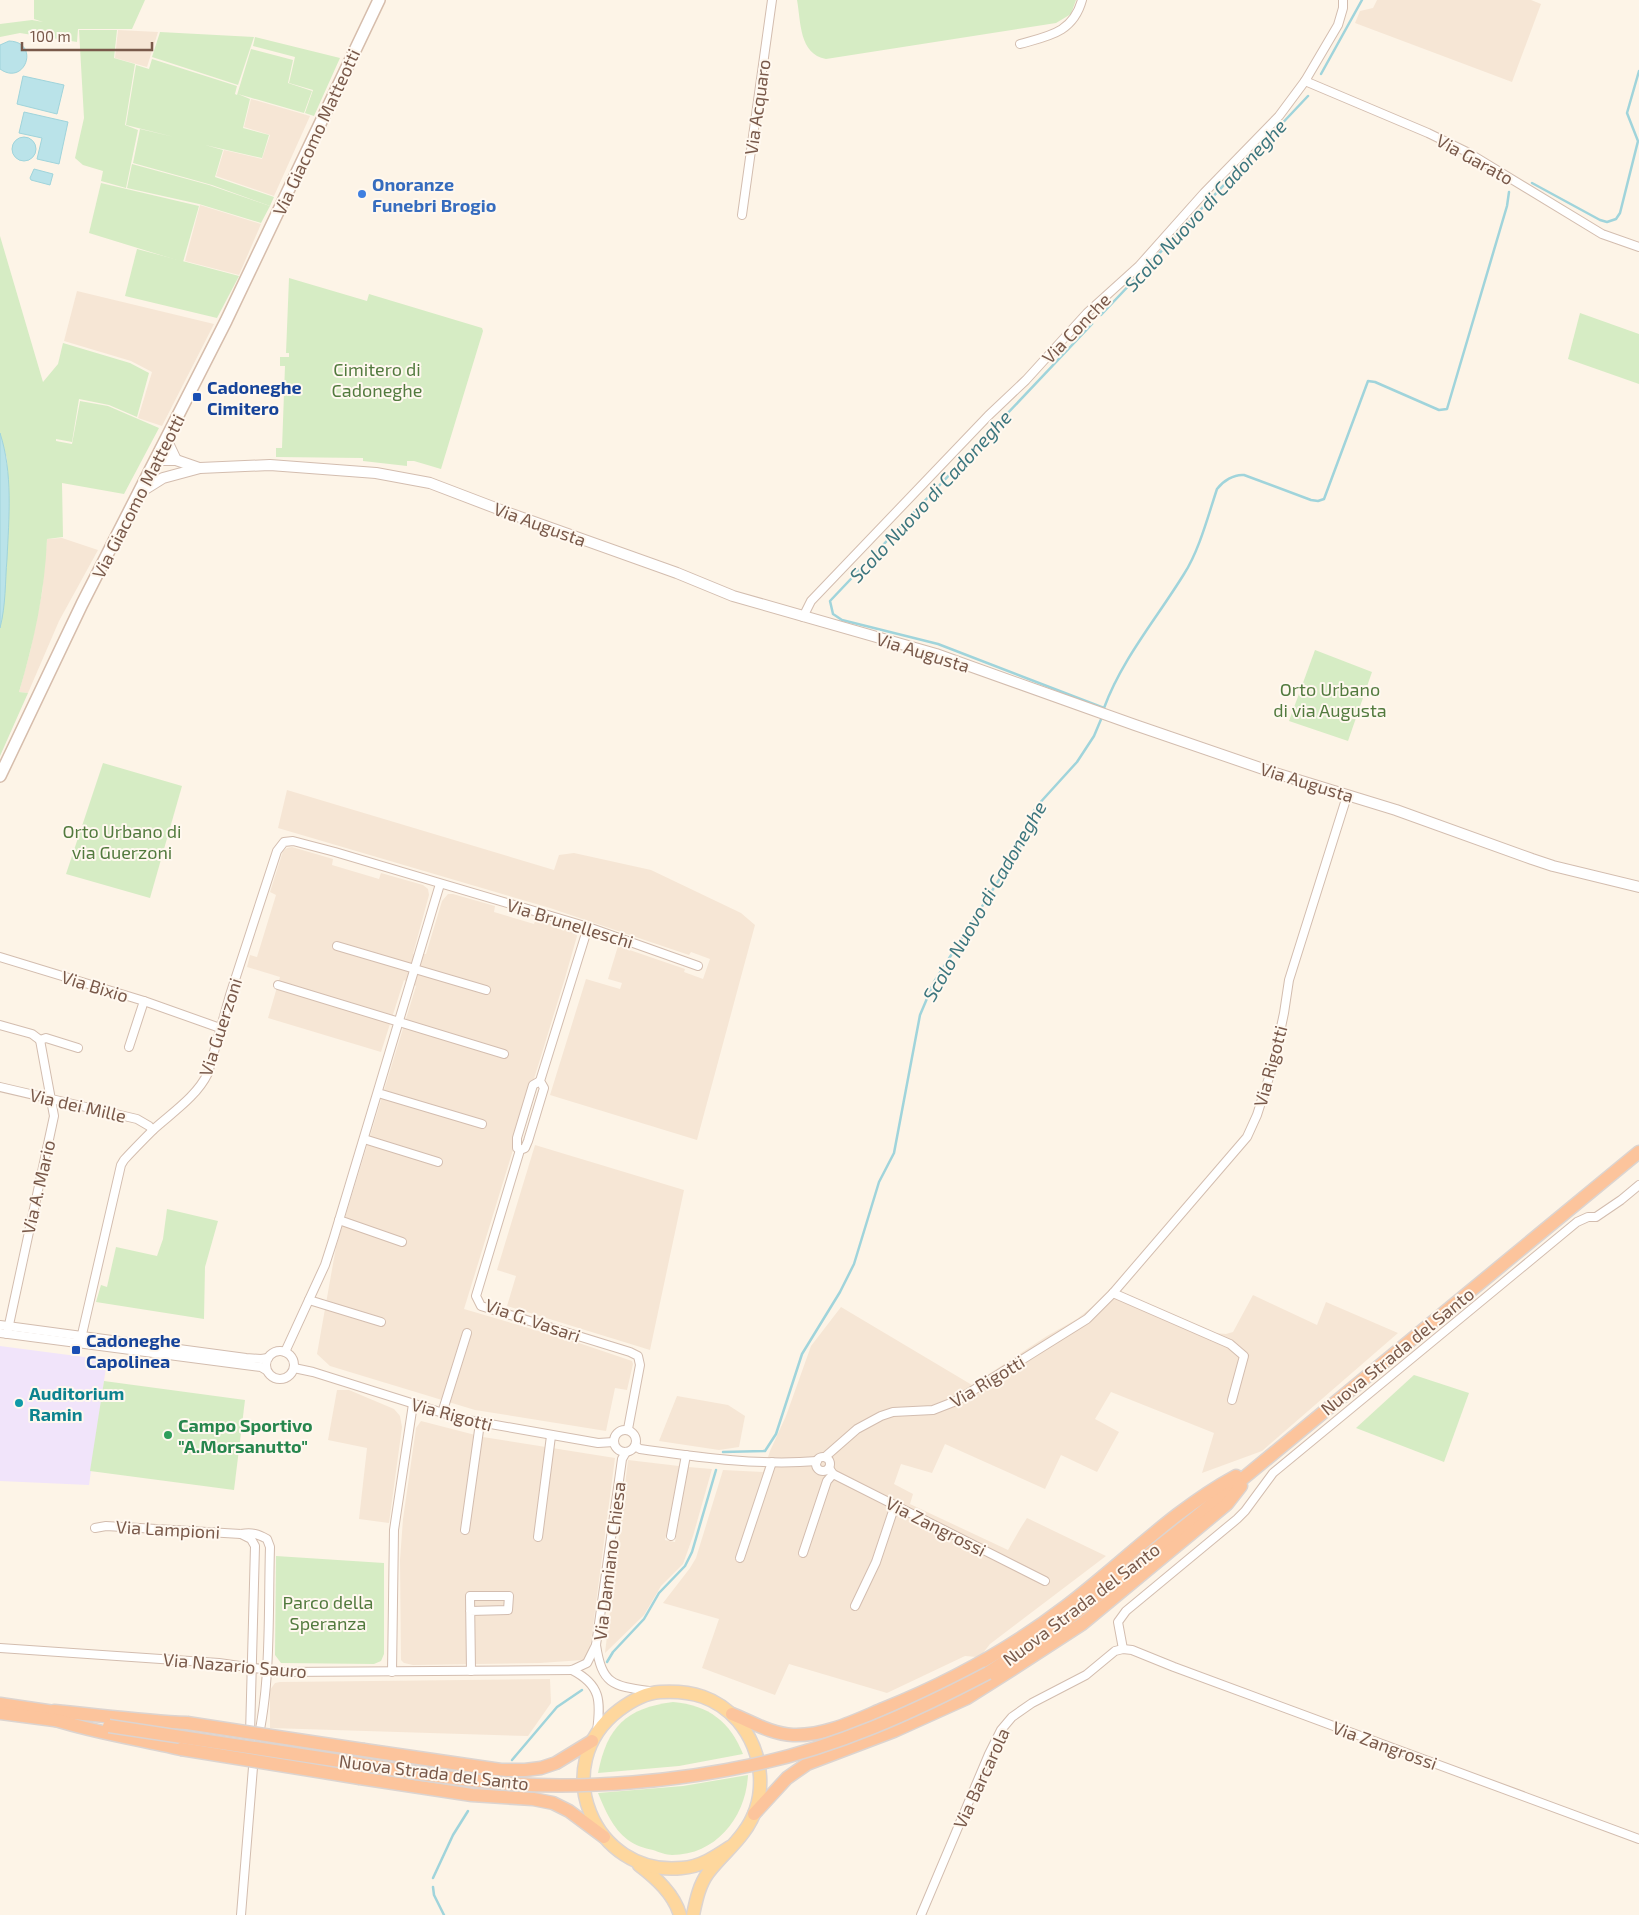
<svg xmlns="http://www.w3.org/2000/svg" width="1639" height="1915" font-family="'Exo 2',sans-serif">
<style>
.residential{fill:#f6e6d5}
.education{fill:#f1e4fa}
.green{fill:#d6ecc4}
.water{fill:#bae3e9;stroke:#a0d4db}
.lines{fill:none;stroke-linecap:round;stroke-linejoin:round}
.stream{stroke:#a0d4db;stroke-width:2.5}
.minor-casing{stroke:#d3bdaf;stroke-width:10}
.tertiary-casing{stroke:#d3bdaf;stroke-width:12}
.secondary-casing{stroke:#d6bdac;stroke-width:14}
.primary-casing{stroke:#dcd4d0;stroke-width:15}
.trunk-casing{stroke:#dcd4d0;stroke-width:15}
.minor{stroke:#fff;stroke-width:8}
.tertiary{stroke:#fff;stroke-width:10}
.secondary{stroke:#fff;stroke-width:11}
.primary{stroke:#fed79d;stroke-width:12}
.trunk{stroke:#fcc49c;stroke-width:12}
.trunk-bridge-casing{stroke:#dcd4d0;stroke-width:15;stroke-linecap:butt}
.trunk-bridge{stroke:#fcc49c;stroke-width:12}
.shop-dot{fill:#3f7fe0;stroke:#fff8ef;stroke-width:2}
.transit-dot{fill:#1a4fb4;stroke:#fff8ef;stroke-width:2}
.culture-dot{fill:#0f9aa8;stroke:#fff8ef;stroke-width:2}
.leisure-dot{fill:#2e9e5b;stroke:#fff8ef;stroke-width:2}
.labels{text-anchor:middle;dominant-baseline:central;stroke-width:4;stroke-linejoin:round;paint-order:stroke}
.street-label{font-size:18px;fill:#79594a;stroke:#fff8ef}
.shop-label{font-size:18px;font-weight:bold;fill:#366cbe;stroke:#fff8ef;text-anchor:start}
.park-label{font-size:18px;fill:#527a3e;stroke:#fff8ef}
.transit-label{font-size:18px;font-weight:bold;fill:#164399;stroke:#fff8ef;text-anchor:start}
.culture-label{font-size:18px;font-weight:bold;fill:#0d838f;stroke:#fff8ef;text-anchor:start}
.leisure-label{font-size:18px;font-weight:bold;fill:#27864d;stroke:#fff8ef;text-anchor:start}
.water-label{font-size:19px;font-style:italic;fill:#3c767e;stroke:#fff8ef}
</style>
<rect width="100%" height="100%" fill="#fdf4e7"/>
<g class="residential">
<polygon points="1377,0 1531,0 1541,4 1512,82 1355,23 1360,11 1373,8"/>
<polygon points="118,30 158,32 147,67 115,58"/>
<polygon points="251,99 310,116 274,196 216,176 224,150 262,159 270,135 244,127"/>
<polygon points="200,205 261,224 239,275 185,261"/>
<polygon points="77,291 214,324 162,426 138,418 152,372 131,361 64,341"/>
<polygon points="62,538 98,550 59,621 28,693 19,692 30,652 42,593 47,539"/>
<polygon points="287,790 554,870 559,855 574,853 651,870 741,913 755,925 697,1140 550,1095 586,979 620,989 622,983 608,979 618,946 685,969 684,972 703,979 710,959 691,952 689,955 550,908 278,828"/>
<polygon points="292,847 333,859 332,865 379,879 381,873 423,885 428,889 429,895 413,954 426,954 442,901 448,894 453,894 495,906 494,912 534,924 536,918 576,932 577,936 565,978 534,1079 528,1087 512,1141 513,1150 464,1309 576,1342 632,1361 633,1364 627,1390 615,1388 606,1431 475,1410 330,1366 317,1354 336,1247 416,986 404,980 381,1052 268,1018 280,977 247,967 250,955 257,957 276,895 270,892 283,851 287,848"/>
<polygon points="535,1145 684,1190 650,1350 507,1306 516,1276 497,1270"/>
<polygon points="1121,1292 1215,1333 1226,1334 1233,1332 1253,1295 1317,1325 1326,1302 1398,1333 1262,1451 1202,1473 1214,1433 1111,1392 1095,1419 1119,1432 1097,1472 1061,1455 1045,1489 945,1444 932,1473 901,1464 894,1484 913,1494 910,1504 1008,1550 1020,1529 1027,1518 1106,1556 990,1644 983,1653 977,1657 965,1656 887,1693 789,1664 775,1695 702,1668 719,1619 663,1603 690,1568 696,1558 723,1470 763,1472 770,1451 786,1416 811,1346 841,1307 972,1385 1047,1336 1077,1319 1097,1303 1104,1295"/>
<polygon points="337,1390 349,1390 394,1409 400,1416 402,1427 389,1523 359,1519 367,1448 328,1440"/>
<polygon points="677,1396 728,1405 745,1416 739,1447 719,1450 659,1441"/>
<polygon points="421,1421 483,1437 615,1458 590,1649 587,1657 583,1660 540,1663 413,1665 404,1663 401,1660 400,1560 403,1519 416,1428"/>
<polygon points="628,1460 679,1466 670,1532 667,1532 665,1540 675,1542 688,1467 712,1469 693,1536 683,1564 661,1586 644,1615 605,1653"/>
<polygon points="550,1679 551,1703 528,1736 270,1728 270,1690 275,1683 280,1682"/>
</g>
<polygon class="education" points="0,1346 107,1360 89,1485 0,1481"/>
<g class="green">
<polygon points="34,0 145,0 132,29 78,29 77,42 20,33 0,37 0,24 32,20 43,22 34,19"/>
<path d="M797 0H1076L1071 14 1056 23 826 59C799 54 801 22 797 0Z"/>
<polygon points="79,30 117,30 114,58 135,64 125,125 138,130 126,188 101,181 103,171 83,165 75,158 84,118"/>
<polygon points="160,32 254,37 238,85 152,57"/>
<polygon points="255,37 340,58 314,116 305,113 313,90 289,83 295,57 253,46"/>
<polygon points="251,49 293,60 288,83 312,91 304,113 238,94 250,99 243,128 269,135 262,158 205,145 223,150 215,177 274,197 270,206 212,185 133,163 140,129 174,137 126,125 136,65 149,69 152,59 237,86 235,94 237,95"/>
<polygon points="132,164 209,185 270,206 261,223 199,204 127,188"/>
<polygon points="101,183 199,206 183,262 89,233"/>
<path d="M0 236 43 382 58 364 63 343 130 363 149 373 137 417 109 405 79 399 72 442 56 439V441L72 444 80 401 108 406 159 428 124 494 62 483 63 537 47 539C45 591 34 642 19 692L28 693 0 756V628L5 590 9 504 7 459 0 433Z"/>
<polygon points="137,249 239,276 217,318 125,296"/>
<polygon points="289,278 367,301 369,294 482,328 483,331 441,469 414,461 407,461 407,466 363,461 363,458 276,457 276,448 282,448 285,366 280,366 280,357 289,357 289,353 286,353"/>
<polygon points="1580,313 1639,334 1639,384 1568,359"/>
<polygon points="1315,650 1372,672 1348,741 1289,721"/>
<polygon points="103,763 182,786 150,898 66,874"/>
<polygon points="167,1209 218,1221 205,1267 204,1319 96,1302 101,1285 107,1287 116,1247 157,1256 163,1239"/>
<polygon points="1414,1375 1469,1393 1444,1462 1356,1428"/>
<polygon points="104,1381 245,1400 234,1490 90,1471"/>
<polygon points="276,1556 384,1563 384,1654 381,1661 374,1664 281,1663 275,1655"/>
<path d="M673 1702C709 1705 730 1722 743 1754L679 1766 598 1773C607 1727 626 1708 673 1702Z"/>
<path d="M748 1775C746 1817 716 1855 672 1855 666 1855 659 1852 653 1850 644 1848 636 1846 628 1840 613 1829 605 1810 598 1793L683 1786Z"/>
</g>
<g class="water">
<path d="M9 41C41 42 25 87 0 69V45Z"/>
<polygon points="23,76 64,85 57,114 17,104"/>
<polygon points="24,112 68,122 59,164 37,159 42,138 19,133"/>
<circle cx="24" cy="149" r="12"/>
<polygon points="34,169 53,174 50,185 31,180 30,178"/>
<path d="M0 433C13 473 9 517 7 559 5 582 6 605 0 628Z"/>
</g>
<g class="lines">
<g class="stream">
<polyline points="1321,74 1362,0"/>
<polyline points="1532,183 1600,220 1607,222 1616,219 1620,213 1638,141 1627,113 1639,71"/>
<polyline points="1101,315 1308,96"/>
<polyline points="1092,324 830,601 833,614 842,620 938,644 1104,708 1103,712"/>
<path d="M1104 708C1122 659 1157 618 1184 574 1199 551 1208 516 1217 489 1223 481 1234 474 1244 475L1311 500 1318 501 1324 499 1368 381 1375 382 1439 410 1447 409 1507 206 1509 192"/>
<polyline points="723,1452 765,1451 776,1434 802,1354 840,1292 854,1264 879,1182 894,1153 920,1015 934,982 1023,842 1031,816 1037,806 1077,762 1094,736 1102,717"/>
<polyline points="607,1662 613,1652 644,1619 659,1593 685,1566 692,1552 716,1470"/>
<polyline points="512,1760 557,1707 582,1690"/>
<polyline points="433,1878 453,1835 468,1811"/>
<polyline points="433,1887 434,1895 444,1915"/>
</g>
<defs>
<g id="minor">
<path d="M1020 44C1048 36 1073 33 1082 0"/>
<polyline points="1305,81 1428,133 1467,152 1602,234 1639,247"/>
<polyline points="742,215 772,0"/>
<polyline points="803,617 811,601 988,416 1026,380 1087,313 1139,266 1204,193 1279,116 1305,81 1338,25 1343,8 1343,0"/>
<polyline points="588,927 540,1081 544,1088 528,1141 525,1148 520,1150 476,1296 481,1306 630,1352 638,1356 640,1365 628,1429"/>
<polyline points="337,946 486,990"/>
<polyline points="0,957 144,1001 129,1047"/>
<polyline points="278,985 504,1054"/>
<polyline points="144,1001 220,1028"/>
<polyline points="0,1025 32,1034 40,1040"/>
<polyline points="40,1040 46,1038 78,1048"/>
<polyline points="0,1087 137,1119 149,1126 153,1130"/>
<polyline points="378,1093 482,1124"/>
<polyline points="364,1139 438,1162"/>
<polyline points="520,1150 517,1148 517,1138 533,1085 540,1081"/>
<polyline points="339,1220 402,1242"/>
<polyline points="1113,1293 1230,1344 1244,1356 1232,1400"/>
<polyline points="309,1300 381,1322"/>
<polyline points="0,1325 246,1358 261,1359 268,1358"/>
<polyline points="0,1333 245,1365 261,1367 266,1370"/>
<polyline points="7,1334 54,1116 40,1040"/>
<path d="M80 1343 121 1165 124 1160C134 1149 144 1139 154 1129 173 1112 197 1096 208 1073L230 995 277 851 284 842 293 841 335 852 588 927 698 966"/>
<circle cx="280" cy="1365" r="14"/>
<polyline points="285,1352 325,1265 334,1237 440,884"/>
<polyline points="294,1368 313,1372 462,1419 598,1443 614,1442"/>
<polyline points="442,1413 467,1333"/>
<circle cx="625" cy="1441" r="11"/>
<path d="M635 1446 640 1449C698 1457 758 1466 817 1461"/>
<path d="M626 1452 622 1459 596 1645C602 1684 612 1686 649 1691"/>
<polyline points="825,1457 857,1429 881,1416 893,1412 933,1410 956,1401 1087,1319 1113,1293 1247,1137 1257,1115 1273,1065 1284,1013 1289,980 1347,796"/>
<circle cx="823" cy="1464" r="7"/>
<polyline points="829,1468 833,1474 1045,1581"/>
<path d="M95 1528 106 1526 241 1534C252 1532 258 1534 267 1539L270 1547C268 1613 272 1692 254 1755L241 1915"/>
<polyline points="465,1530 480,1423"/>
<polyline points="241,1534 251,1539 255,1546 250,1734"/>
<polyline points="671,1536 686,1455"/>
<polyline points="538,1537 551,1436"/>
<polyline points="803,1553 827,1481 833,1474"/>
<polyline points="740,1558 772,1462"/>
<polyline points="855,1606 876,1562 895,1505"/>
<polyline points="470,1611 508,1610 509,1596 470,1596 471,1671"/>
<polyline points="0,1648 219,1663 283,1672 572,1670 587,1663 596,1645"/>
<polyline points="1123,1649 1118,1622 1126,1611 1237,1519 1245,1511 1273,1473 1577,1222 1588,1217 1596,1217 1621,1200 1639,1185"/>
<path d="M572 1670C601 1685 601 1701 597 1731"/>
<polyline points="392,1672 394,1530 413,1404"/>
<polyline points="921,1915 989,1754 1001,1730 1012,1717 1032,1703 1086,1675 1115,1651 1123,1649 1132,1650 1174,1667 1639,1839"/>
</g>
<g id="tertiary">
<polyline points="167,441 176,460"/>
<polyline points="157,460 176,460 199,468"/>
<polyline points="139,493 163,478 200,468 270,465 376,473 430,483 506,512 677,573 733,596 936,654 1135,725 1272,772 1396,810 1532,859 1553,866 1639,887"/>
</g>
<polyline id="secondary" points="0,776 82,604 226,321 379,0"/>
<g id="primary">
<path d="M639 1865C656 1878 674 1894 680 1915"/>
<path d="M693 1915C696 1901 699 1885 708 1873 719 1858 733 1847 743 1833 769 1799 764 1752 738 1721 717 1697 691 1690 660 1692 645 1693 631 1701 619 1710 547 1764 593 1877 682 1868 700 1867 715 1857 730 1847"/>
</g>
<g id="trunk">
<polyline points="988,1673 1069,1618 1195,1518 1639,1152"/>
<polyline points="0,1704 61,1713"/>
<path d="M54 1711C98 1715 142 1721 187 1723"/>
<polyline points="0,1713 62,1721"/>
<path d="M732 1714C752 1722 771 1734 793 1735 825 1736 855 1721 883 1709 948 1683 1010 1649 1065 1607 1122 1564 1173 1510 1236 1476"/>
<path d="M56 1720C97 1733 139 1739 181 1749"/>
<polyline points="364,1750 501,1770 525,1770 541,1768 556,1763 592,1741"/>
<polyline points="360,1778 472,1795 533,1799 553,1803 569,1811 604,1837"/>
<polyline points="754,1814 787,1778 807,1764 894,1731 967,1698 1022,1663 1082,1624 1227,1504 1241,1486"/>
</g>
</defs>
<use href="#minor" class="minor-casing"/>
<use href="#tertiary" class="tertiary-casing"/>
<use href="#secondary" class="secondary-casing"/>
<use href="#primary" class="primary-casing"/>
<use href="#trunk" class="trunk-casing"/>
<use href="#minor" class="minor"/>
<use href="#tertiary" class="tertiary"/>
<use href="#secondary" class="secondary"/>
<use href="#primary" class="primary"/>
<use href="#trunk" class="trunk"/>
<defs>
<g id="trunk-bridge">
<polyline points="187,1723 364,1750"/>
<path d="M109 1726C189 1738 268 1750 347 1762 402 1771 457 1780 513 1784 589 1789 677 1781 752 1765 835 1748 914 1712 988 1673"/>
<polyline points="181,1749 360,1778"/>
</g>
</defs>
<use href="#trunk-bridge" class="trunk-bridge-casing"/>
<use href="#trunk-bridge" class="trunk-bridge"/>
</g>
<circle class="shop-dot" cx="362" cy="194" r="5"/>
<g class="transit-dot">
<rect x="192" y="392" width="10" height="10" rx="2.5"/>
<rect x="71" y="1345" width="10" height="10" rx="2.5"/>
</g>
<circle class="culture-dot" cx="19" cy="1403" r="5"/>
<circle class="leisure-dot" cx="168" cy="1435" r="5"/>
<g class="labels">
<g class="street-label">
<text transform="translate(757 107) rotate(-82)">Via Acquaro</text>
<text transform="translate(316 132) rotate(-65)">Via Giacomo Matteotti</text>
<text transform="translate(1475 159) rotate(29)">Via Garato</text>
<text transform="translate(1076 328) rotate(-46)">Via Conche</text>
<text transform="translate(138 496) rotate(-63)">Via Giacomo Matteotti</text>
<text transform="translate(540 524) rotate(20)">Via Augusta</text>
<text transform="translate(923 652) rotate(17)">Via Augusta</text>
<text transform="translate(1307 782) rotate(17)">Via Augusta</text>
<text transform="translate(570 923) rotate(17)">Via Brunelleschi</text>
<text transform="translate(95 986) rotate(17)">Via Bixio</text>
<text transform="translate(220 1027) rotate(-72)">Via Guerzoni</text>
<text transform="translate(1270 1066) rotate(-75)">Via Rigotti</text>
<text transform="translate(78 1105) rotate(13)">Via dei Mille</text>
<text transform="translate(38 1187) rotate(-77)">Via A. Mario</text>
<text transform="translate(533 1320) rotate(19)">Via G. Vasari</text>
<text transform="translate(1397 1351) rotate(-39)">Nuova Strada del Santo</text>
<text transform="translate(987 1381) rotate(-31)">Via Rigotti</text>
<text transform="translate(452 1414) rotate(15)">Via Rigotti</text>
<text transform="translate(936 1526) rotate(27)">Via Zangrossi</text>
<text transform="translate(168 1529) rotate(3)">Via Lampioni</text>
<text transform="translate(609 1561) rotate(-83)">Via Damiano Chiesa</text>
<text transform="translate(1081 1604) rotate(-37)">Nuova Strada del Santo</text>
<text transform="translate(235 1665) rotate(5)">Via Nazario Sauro</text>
<text transform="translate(1385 1745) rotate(20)">Via Zangrossi</text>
<text transform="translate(434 1772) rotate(7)">Nuova Strada del Santo</text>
<text transform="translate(981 1778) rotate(-65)">Via Barcarola</text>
</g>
<g class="shop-label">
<text x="372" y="184">Onoranze<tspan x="372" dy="21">Funebri Brogio</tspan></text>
</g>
<g class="park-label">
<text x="377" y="369">Cimitero di<tspan x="377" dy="21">Cadoneghe</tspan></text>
<text x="1330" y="689">Orto Urbano<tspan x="1330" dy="21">di via Augusta</tspan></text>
<text x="122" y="831">Orto Urbano di<tspan x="122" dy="21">via Guerzoni</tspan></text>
<text x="328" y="1602">Parco della<tspan x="328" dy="21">Speranza</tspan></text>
</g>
<g class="transit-label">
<text x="207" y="387">Cadoneghe<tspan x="207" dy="21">Cimitero</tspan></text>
<text x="86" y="1340">Cadoneghe<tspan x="86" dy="21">Capolinea</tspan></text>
</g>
<g class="culture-label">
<text x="29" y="1393">Auditorium<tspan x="29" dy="21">Ramin</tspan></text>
</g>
<g class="leisure-label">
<text x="178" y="1425">Campo Sportivo<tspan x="178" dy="21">"A.Morsanutto"</tspan></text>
</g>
<g class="water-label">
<text transform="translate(1205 205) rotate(-47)">Scolo Nuovo di Cadoneghe</text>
<text transform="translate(930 496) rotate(-47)">Scolo Nuovo di Cadoneghe</text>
<text transform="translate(984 901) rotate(-60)">Scolo Nuovo di Cadoneghe</text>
</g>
</g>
<path d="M22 42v8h130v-8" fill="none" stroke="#79594a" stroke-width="2.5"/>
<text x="30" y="42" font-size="15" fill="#79594a" stroke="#fff8ef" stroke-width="4" paint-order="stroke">100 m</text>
</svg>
